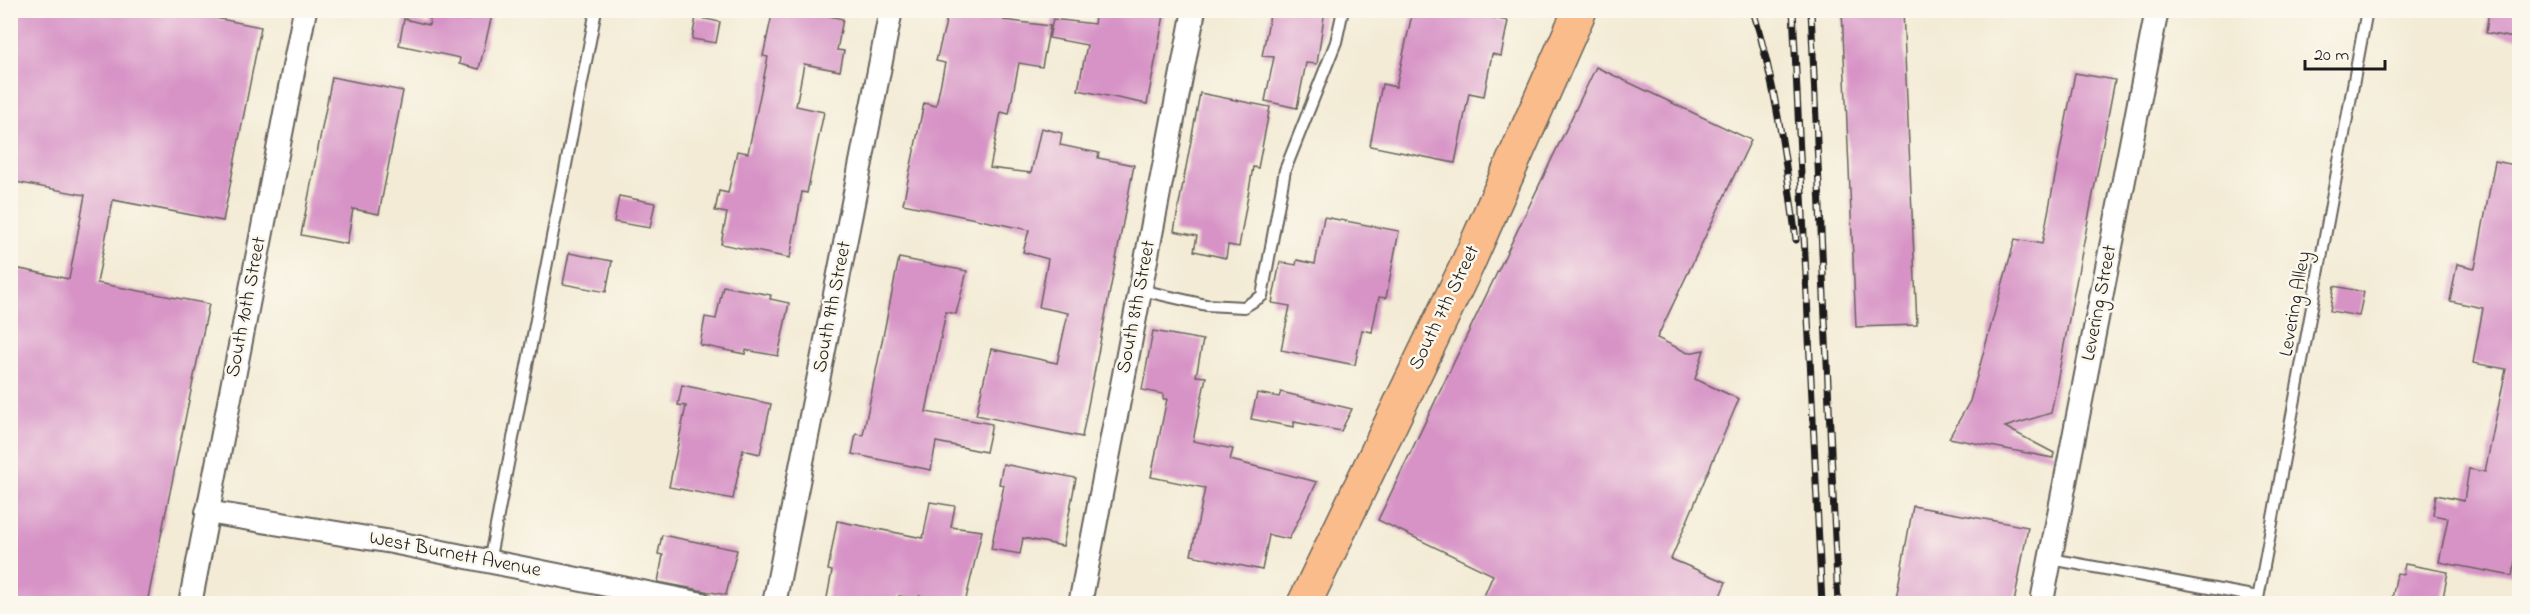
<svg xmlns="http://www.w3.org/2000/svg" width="2530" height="614" font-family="'Indie Flower',sans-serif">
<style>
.building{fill:#d793c6}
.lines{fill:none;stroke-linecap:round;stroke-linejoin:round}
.lane-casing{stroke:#67645d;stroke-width:14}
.street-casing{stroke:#67645d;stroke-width:26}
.primary-casing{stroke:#67645d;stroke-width:36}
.lane{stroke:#fff;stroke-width:10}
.street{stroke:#fff;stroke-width:22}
.primary{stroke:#f9bc8a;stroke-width:33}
.rail-casing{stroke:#1c1c1c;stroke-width:7}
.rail{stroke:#fbf7ec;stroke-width:4.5;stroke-dasharray:14;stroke-linecap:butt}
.labels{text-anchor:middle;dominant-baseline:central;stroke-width:5;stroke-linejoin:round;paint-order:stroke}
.street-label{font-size:20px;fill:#1c1c1c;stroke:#fbf7ec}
</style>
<rect width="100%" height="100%" fill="#fbf7ec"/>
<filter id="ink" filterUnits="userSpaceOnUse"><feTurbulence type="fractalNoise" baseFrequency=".0167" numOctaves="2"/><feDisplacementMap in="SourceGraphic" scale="12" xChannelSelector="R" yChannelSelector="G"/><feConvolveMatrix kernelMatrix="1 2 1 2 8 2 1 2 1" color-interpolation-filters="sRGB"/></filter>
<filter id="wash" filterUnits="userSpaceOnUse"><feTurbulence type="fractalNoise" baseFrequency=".008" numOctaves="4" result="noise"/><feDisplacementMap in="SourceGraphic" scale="24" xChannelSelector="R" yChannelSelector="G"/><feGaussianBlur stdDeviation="1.35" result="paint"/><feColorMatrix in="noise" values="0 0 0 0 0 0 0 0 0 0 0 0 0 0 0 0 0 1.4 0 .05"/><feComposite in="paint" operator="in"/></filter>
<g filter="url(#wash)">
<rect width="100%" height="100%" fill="#f3ebd5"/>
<g id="blocks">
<g class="building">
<polygon points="10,10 175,10 261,27 223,221 113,200 97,283 209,304 147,603 10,603 10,267 69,279 85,195 10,181"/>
<polygon points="773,10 803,10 843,19 837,50 844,51 840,71 804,64 796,106 824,112 807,193 802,192 790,258 721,244 727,213 715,211 719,191 728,193 737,151 748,153 768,57 763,56"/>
<polygon points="949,10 985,10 1005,15 1004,20 1050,26 1042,67 1019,63 1009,114 1001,112 990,168 1031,173 1041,128 1062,133 1060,145 1099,153 1098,158 1134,165 1082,437 976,415 991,349 1057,363 1068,313 1039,307 1048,259 1023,252 1029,230 903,204 924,103 936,106 945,63 936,61"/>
<polygon points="1096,10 1165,10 1147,104 1078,90 1087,45 1049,38 1053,19 1094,24"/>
<polygon points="1271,10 1325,10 1317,64 1306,63 1297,108 1265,101 1274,57 1262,56"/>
<polygon points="1413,10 1455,10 1508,21 1501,56 1492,54 1484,96 1469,93 1455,163 1370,146 1382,84 1396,87"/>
<polygon points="1842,10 1903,10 1917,325 1856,327"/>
<polygon points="2489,10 2520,12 2520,39 2486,33"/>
<polygon points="471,11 492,15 479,69 459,64 460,58 399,45 404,19 429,25 431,12 469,20"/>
<polygon points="696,17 720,22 716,43 692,39"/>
<polygon points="1596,67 1751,140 1657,338 1688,353 1704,350 1695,379 1739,399 1671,559 1726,582 1717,603 1481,603 1493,575 1378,520"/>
<polygon points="2075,73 2115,80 2051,413 2005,427 2054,453 2053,458 1949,438 1970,401 2015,239 2042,244"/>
<polygon points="332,77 403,91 379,214 353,209 347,244 301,235"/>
<polygon points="1200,93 1270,107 1258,168 1253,167 1239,247 1228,245 1226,258 1194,251 1197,236 1174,231"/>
<polygon points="2495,161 2520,166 2520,537 2512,576 2439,562 2448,518 2433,515 2436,495 2464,501 2469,469 2485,472 2506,369 2473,363 2483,308 2450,301 2457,264 2475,268"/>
<polygon points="619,196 655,203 650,228 614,222"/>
<polygon points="1324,217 1399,231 1386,298 1379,297 1372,332 1362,330 1355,365 1281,350 1290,306 1272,303 1280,262 1296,265 1297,260 1315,264"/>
<polygon points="569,253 612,261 606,292 563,284"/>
<polygon points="899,258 967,271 956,314 946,312 926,412 992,424 986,452 936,442 931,470 852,454 856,434 863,435"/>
<polygon points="723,286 771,295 770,299 789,303 778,356 746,350 745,354 700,345 705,317 716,319"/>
<polygon points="2334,286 2364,292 2359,316 2330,311"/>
<polygon points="1153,331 1203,340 1196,376 1206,377 1193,441 1233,449 1230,460 1317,482 1289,539 1269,535 1262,570 1191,555 1205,488 1151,477 1167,399 1163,399 1163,394 1142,390"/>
<polygon points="682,385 771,404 760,454 743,450 733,499 669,487 686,406 678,405"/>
<polygon points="1281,392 1352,409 1341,431 1294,422 1294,427 1251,419 1257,393 1279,397"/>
<polygon points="1003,464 1076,478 1063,546 1023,538 1020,554 991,549 1004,485 999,484"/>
<polygon points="930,502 955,506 951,527 982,531 965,603 919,596 918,600 899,596 897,603 826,603 832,571 828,570 837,521 923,538"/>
<polygon points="1913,506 2028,527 2014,603 1895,603"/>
<polygon points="662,535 737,550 726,595 658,582 663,555 658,554"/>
<polygon points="2405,564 2448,572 2442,603 2417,603 2392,599 2397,573 2403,574"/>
</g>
</g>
</g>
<g filter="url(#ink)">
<use href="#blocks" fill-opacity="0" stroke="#67645d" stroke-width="1.5"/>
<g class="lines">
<defs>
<g id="lane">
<polyline points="1141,290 1206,305 1244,307 1262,296 1285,170 1336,42 1343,10"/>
<polyline points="2051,559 2258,597"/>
<polyline points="489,562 596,10"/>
<polyline points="2257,604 2367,10"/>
</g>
<g id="street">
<polyline points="207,512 392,542 702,604"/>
<polyline points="2043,596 2157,10"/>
<polyline points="190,604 305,10"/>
<polyline points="774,604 891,10"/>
<polyline points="1080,604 1194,10"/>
</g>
<polyline id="primary" points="1304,604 1468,263 1580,10"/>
</defs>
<use href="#lane" class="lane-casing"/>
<use href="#street" class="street-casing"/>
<use href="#primary" class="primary-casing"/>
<use href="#lane" class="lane"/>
<use href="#street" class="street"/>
<use href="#primary" class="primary"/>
<defs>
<g id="rail">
<path d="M1753 10C1776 86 1786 162 1796 240"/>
<polyline points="1793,10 1822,604"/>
<polyline points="1811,10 1838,604"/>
</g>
</defs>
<use href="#rail" class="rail-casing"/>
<use href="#rail" class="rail"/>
</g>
</g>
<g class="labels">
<g class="street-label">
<text transform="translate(2100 303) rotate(-79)">Levering Street</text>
<text transform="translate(2296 304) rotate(-80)">Levering Alley</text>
<text transform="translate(247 307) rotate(-79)">South 10th Street</text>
<text transform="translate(833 307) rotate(-79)">South 9th Street</text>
<text transform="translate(1137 307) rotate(-79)">South 8th Street</text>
<text transform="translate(1445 308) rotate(-64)">South 7th Street</text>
<text transform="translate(455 555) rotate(11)">West Burnett Avenue</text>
</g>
</g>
<rect width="2530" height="614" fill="none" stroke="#fbf7ec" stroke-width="36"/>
<path d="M2305 60v9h80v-9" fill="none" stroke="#1c1c1c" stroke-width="3"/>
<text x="2314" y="60" font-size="18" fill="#1c1c1c" stroke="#fbf7ec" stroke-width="4.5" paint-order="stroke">20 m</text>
</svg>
